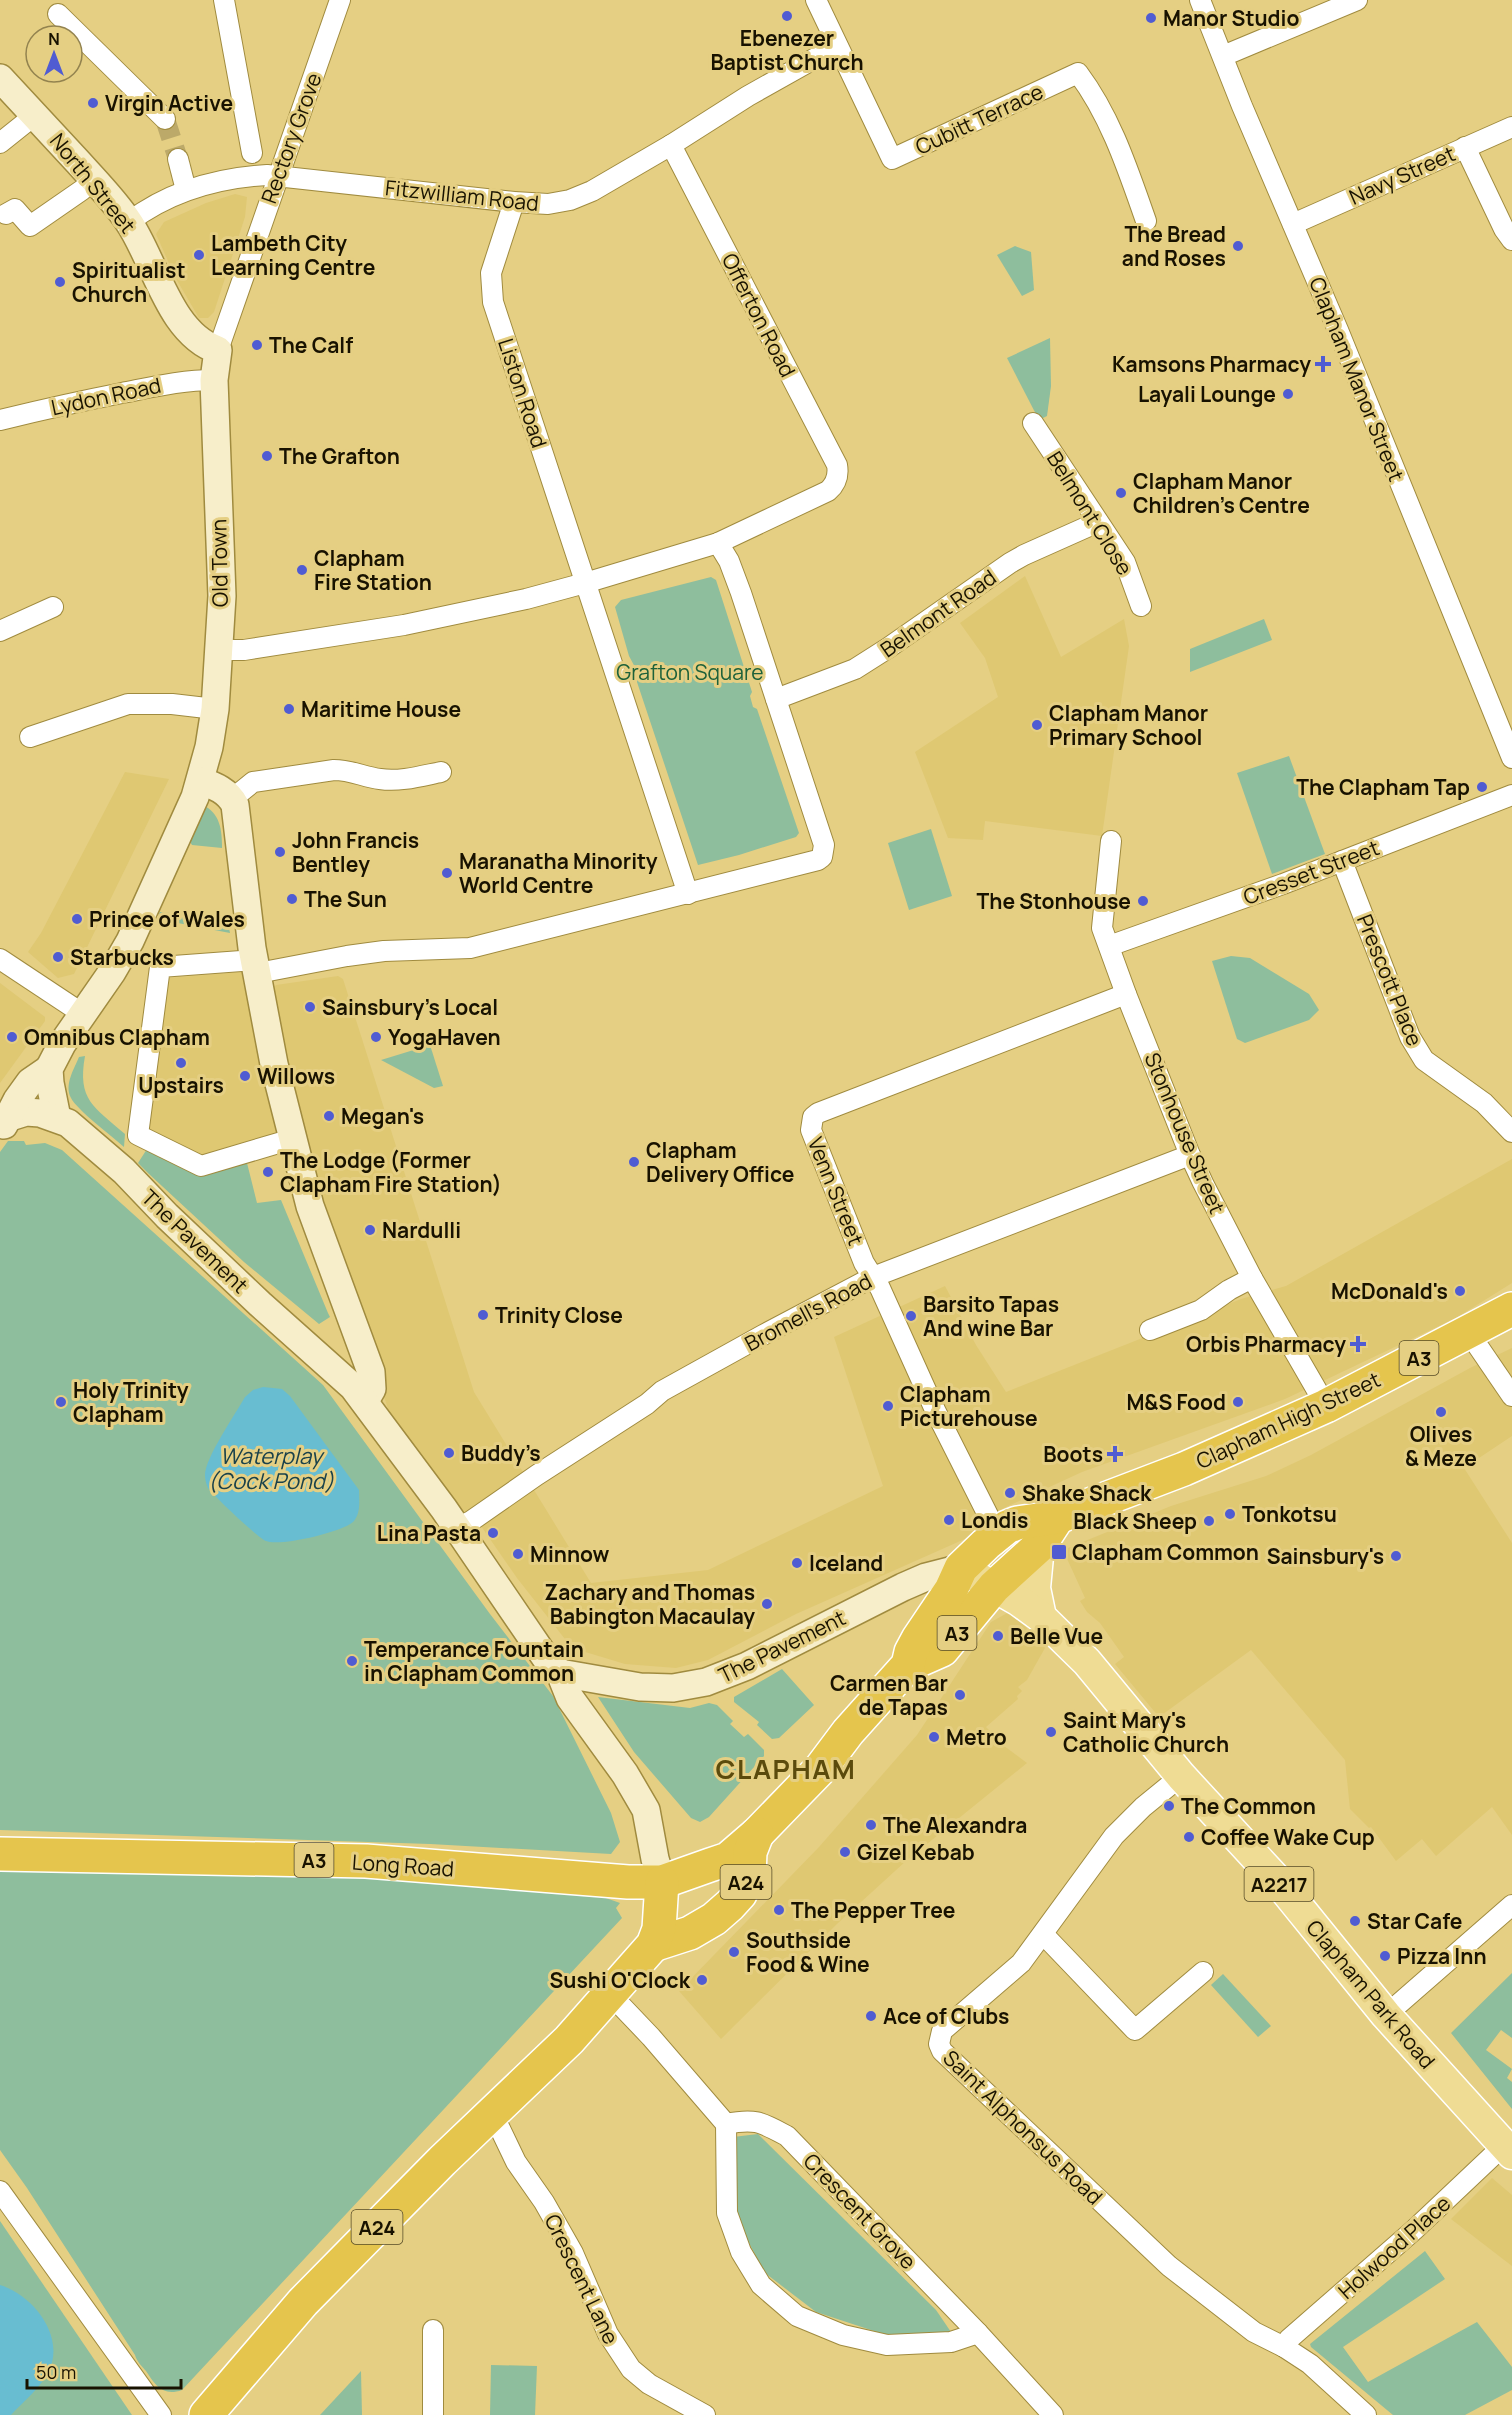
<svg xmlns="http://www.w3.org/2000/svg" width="1512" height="2415" font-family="Manrope,sans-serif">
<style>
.built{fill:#dfc872}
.green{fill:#8ebe9d}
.water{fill:#68bdd1}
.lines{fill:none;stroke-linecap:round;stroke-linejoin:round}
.street-tunnel{stroke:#bca969;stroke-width:20;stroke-dasharray:20 10;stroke-linecap:butt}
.street-casing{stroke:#a08b3f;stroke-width:22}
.secondary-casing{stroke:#a08b3f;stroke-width:30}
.primary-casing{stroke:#fff;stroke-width:33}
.highway-casing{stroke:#fff;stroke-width:36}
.street{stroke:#fff;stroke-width:20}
.secondary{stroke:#f7eeca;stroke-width:27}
.primary{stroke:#efdc94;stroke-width:30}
.highway{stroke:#e5c54d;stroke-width:33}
.poi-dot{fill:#505cd2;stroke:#e5cf83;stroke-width:2}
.labels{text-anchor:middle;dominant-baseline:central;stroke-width:6;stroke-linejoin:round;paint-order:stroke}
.shield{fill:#e5cf83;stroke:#564b27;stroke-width:1.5}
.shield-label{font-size:20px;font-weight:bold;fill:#181200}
.poi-label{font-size:21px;font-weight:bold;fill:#181200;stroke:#e5cf83;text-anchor:start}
.street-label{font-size:21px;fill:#181200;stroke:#e5cf83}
.park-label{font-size:21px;fill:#1d613a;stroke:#e5cf83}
.water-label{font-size:22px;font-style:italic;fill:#1a424b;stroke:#e5cf83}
.district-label{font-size:27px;font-weight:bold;letter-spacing:1.5px;fill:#5b4b0d;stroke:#e5cf83}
</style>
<rect width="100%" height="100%" fill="#e5cf83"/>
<g class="built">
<polygon points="235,194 247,197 245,217 214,312 208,318 199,318 175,277 156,234 164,222 206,203"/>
<polygon points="1025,576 1061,657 1124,619 1129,646 1102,836 985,821 983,840 948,838 915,752 998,697 985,658 960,623"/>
<polygon points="125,772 169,779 74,974 58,978 28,952 41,933"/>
<polygon points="242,972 248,985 279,1122 274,1136 210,1160 150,1130 144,1122 168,978"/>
<polygon points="338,976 343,979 474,1392 591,1583 708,1570 883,1486 834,1337 945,1286 976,1345 1006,1392 1241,1299 1286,1286 1512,1159 1512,1283 1456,1318 1285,1399 1082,1472 1004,1508 976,1534 796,1614 708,1660 676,1668 625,1664 572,1648 517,1578 481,1526 463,1520 422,1463 388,1409 324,1204 267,993 276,985"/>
<polygon points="0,983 45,1017 45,1021 0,1083"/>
<polygon points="1512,1348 1512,1436 1464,1468 1512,1543 1512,1835 1492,1807 1436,1856 1422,1839 1396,1861 1371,1827 1369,1828 1350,1809 1345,1760 1251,1650 1159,1717 1115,1664 1124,1657 1100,1623 1087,1612 1080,1601 1085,1598 1063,1550 1171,1506 1266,1476 1311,1455 1470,1368"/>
<polygon points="1011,1611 1045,1648 1027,1680 1018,1687 1022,1691 1017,1696 1018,1699 986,1727 997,1738 996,1740 1027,1763 906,1861 838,1923 721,2039 679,1991 819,1847 917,1735 991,1622"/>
<polygon points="1492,2178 1512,2195 1512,2266 1451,2219"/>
</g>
<g class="green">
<polygon points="1015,246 1031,252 1034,290 1022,296 997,255"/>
<polygon points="1050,338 1051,386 1047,416 1039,420 1007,358"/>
<polygon points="711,577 716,580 752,692 750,696 753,707 757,709 799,833 796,837 739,855 698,865 634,673 636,669 629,656 615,607 621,600"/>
<polygon points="1264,619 1272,640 1190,672 1190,649"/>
<polygon points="1289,756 1325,854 1272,874 1237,773"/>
<path d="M202 805C220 812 222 830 222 848L192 845 189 840Z"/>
<polygon points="931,829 952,896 909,910 888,843"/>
<polygon points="160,912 227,919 230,933 157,919"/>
<polygon points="1231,956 1250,958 1309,994 1319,1010 1309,1020 1245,1043 1237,1039 1212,961"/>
<polygon points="430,1045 443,1086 434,1088 381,1060"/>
<path d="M85 1056C77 1100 94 1107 125 1134L124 1147C113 1137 77 1110 71 1098 64 1085 74 1069 79 1057Z"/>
<polygon points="8,1141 24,1141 26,1145 45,1143 62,1150 323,1385 490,1614 553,1696 611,1813 620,1842 611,1854 430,1844 0,1830 0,1152"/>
<polygon points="147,1149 189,1170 246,1159 257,1203 281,1200 328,1313 330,1317 319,1324 244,1262 149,1174 138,1163"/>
<polygon points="782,1669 814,1705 779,1738 772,1739 757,1725 759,1722 734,1702 734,1697"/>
<polygon points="598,1697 690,1708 709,1703 717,1705 733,1721 730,1724 744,1737 748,1734 764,1750 764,1756 709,1817 700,1822 691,1818 634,1752"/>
<path d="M0 1867 310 1871 589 1892 620 1903 616 1908 622 1918 182 2390C163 2397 155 2385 146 2371 141 2365 137 2362 135 2355L27 2188 0 2150Z"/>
<polygon points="1512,1973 1512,2038 1501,2030 1486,2050 1512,2069 1507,2078 1512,2082 1512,2109 1451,2033"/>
<polygon points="1223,1974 1271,2026 1258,2037 1211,1985"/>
<polygon points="758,2134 936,2310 951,2332 886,2335 816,2312 765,2273 735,2217 733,2137"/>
<polygon points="0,2221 132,2415 0,2415"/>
<polygon points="1425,2251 1445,2279 1343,2347 1368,2382 1477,2322 1512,2367 1512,2390 1465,2415 1393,2415 1311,2347 1310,2344"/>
<polygon points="491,2365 537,2366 535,2415 490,2415"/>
<polygon points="361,2371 362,2415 320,2415"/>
</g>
<g class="water">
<path d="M263 1387 282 1389 290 1396 359 1490C359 1500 361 1512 354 1521 344 1532 279 1547 266 1541 258 1538 213 1495 208 1488 206 1484 205 1479 205 1475 205 1458 236 1413 245 1397L253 1390Z"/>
<path d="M0 2285C33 2295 67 2337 48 2373 39 2389 23 2402 11 2415H0Z"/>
</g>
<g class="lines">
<polyline class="street-tunnel" points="165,119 178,159"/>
<defs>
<g id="street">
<polyline points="224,0 252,153"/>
<path d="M816 0 892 159 1078 73C1111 117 1128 170 1146 221"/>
<polyline points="1200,0 1242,106 1338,330 1512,758"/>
<polyline points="58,14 165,119"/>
<polyline points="1223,56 1357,0"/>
<polyline points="0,143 35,115"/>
<polyline points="1465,147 1504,229 1512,240"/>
<polyline points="178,159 186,190"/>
<polyline points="514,202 491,273 493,302 688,894"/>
<polyline points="6,214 15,209 30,226 82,190 94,179"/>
<path d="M129 222C170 191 216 178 267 175L514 202 548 204 570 200 592 191 671 145 748 96 837 46"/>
<polyline points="1293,224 1512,127"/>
<polyline points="218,350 340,0"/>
<path d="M0 420C41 410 81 401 122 393 153 387 182 380 214 380"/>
<polyline points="1033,423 1125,562 1141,606"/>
<polyline points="0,631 53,607"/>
<path d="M219 650H244L404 625 526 599 585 583 718 543 828 491C836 484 839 476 837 465L671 145"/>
<polyline points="776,699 855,669 888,648 1010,563 1024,555 1098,522"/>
<polyline points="30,737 128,704 172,704 215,709"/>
<path d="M232 799 253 782 334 770C351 770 364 777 380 779 400 782 421 776 441 772"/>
<polyline points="1111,841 1102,928 1126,994 1190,1155 1203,1183 1252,1278 1326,1406"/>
<polyline points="1342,861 1410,1037 1424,1060 1484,1103 1512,1132"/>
<polyline points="1109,946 1283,884 1512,795"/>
<polyline points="0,959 83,1014"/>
<polyline points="255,960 160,967 138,1135 201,1166 292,1139"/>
<polyline points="258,973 347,956 384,951 470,948 818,860 822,857 824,845 741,593 729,561 718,543"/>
<polyline points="1150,1330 1201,1310 1229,1290 1252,1278"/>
<polyline points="1469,1333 1512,1396"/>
<polyline points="457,1528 471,1521 537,1475 647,1404 662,1391 763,1335 873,1277 1190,1155"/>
<polyline points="998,1535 935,1410 880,1288 864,1263 811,1130 813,1117 818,1113 1126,994"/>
<polyline points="1181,1776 1143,1807 1114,1836 1021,1963 942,2031 939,2044 942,2051 1169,2266 1254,2332 1284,2347 1310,2364 1366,2415"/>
<polyline points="1043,1934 1135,2030 1203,1972"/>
<polyline points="610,1994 651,2037 726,2124 727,2213 741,2252 761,2285 797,2316 843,2335 887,2345 951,2342 978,2333"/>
<polyline points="1386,2015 1512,1905"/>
<polyline points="492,2112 516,2162 544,2202 573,2253 608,2334 631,2369 649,2384 705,2415"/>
<path d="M726 2124C755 2118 761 2122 787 2136L978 2333 1053 2415"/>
<polyline points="0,2191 161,2415"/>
<polyline points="433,2330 433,2415"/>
<polyline points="1284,2347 1289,2339 1414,2230 1503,2146"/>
</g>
<g id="secondary">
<path d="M0 78C26 106 52 134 78 162 95 181 114 200 128 221 155 260 169 334 218 350L214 380 222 596 215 709 209 747 195 797 130 941 112 972 62 1044 49 1069 50 1083 57 1118"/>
<path d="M201 781C215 786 228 791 235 805L252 948 274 1064 310 1206 371 1372 372 1389 365 1401"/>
<polyline points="10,1117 26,1112 40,1113 68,1123 124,1171 167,1216 260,1304 353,1387 444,1509 547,1660 560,1673 570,1698 625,1774 646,1810 655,1859 662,1882"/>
<polyline points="4,1125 17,1100 30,1082 49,1069"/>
<polyline points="560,1673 640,1687 673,1688 706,1682 747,1666 903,1587 926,1577 961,1568"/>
</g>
<g id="primary">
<polyline points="1039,1546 1035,1588 1041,1617"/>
<polyline points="961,1568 1019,1601 1041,1617 1087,1662 1181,1776 1275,1878 1386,2015 1512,2154"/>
</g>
<g id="highway">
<polyline points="908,1665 942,1650 994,1587 1039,1546 1058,1517"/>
<polyline points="0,1854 366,1861 628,1882 662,1882 710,1865 728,1859 757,1834 821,1768 848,1732 908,1665 911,1652 918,1639 951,1590 961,1568 986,1544 1007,1527 1017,1523 1058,1517 1184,1469 1326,1406 1512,1309"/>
<polyline points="653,1945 690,1933 714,1919 730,1905 740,1894 749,1875 750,1852 757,1834"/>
<polyline points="206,2415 303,2302 442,2161 569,2040 653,1945 659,1929 662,1882"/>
</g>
</defs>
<use href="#street" class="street-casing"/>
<use href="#secondary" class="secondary-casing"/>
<use href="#primary" class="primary-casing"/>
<use href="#highway" class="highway-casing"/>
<use href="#street" class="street"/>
<use href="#secondary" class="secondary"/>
<use href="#primary" class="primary"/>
<use href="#highway" class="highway"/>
</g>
<g class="poi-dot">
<circle cx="787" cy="16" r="6"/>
<circle cx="1151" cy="18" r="6"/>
<circle cx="93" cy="103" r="6"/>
<circle cx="1238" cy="246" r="6"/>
<circle cx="199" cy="255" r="6"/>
<circle cx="60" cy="282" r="6"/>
<circle cx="257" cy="345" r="6"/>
<path d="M1320 355h6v6h6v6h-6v6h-6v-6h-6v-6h6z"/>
<circle cx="1288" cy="394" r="6"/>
<circle cx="267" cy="456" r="6"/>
<circle cx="1121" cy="493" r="6"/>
<circle cx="302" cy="570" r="6"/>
<circle cx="289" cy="709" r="6"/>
<circle cx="1037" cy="725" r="6"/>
<circle cx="1482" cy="787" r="6"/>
<circle cx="280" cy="852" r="6"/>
<circle cx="447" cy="873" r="6"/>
<circle cx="292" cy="899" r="6"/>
<circle cx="1143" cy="901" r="6"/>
<circle cx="77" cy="919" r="6"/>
<circle cx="58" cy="957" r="6"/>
<circle cx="310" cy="1007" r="6"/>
<circle cx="12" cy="1037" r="6"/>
<circle cx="376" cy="1037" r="6"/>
<circle cx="181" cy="1063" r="6"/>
<circle cx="245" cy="1076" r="6"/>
<circle cx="329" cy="1116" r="6"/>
<circle cx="634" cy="1162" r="6"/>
<circle cx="268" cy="1172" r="6"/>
<circle cx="370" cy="1230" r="6"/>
<circle cx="1460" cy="1291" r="6"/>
<circle cx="483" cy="1315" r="6"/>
<circle cx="911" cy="1316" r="6"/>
<path d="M1355 1335h6v6h6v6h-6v6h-6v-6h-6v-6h6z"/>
<circle cx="61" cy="1402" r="6"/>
<circle cx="1238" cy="1402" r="6"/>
<circle cx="888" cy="1406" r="6"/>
<circle cx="1441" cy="1412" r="6"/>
<circle cx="449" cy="1453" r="6"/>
<path d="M1112 1445h6v6h6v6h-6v6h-6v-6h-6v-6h6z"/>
<circle cx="1010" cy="1493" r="6"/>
<circle cx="1230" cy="1514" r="6"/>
<circle cx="949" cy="1520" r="6"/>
<circle cx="1209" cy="1521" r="6"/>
<circle cx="493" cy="1533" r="6"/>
<rect x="1051" y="1544" width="16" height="16" rx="3"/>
<circle cx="518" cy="1554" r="6"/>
<circle cx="1396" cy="1556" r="6"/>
<circle cx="797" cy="1563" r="6"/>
<circle cx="767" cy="1604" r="6"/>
<circle cx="998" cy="1636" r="6"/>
<circle cx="352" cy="1661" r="6"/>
<circle cx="960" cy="1695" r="6"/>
<circle cx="1051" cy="1732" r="6"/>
<circle cx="934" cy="1737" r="6"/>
<circle cx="1169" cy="1806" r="6"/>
<circle cx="871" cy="1825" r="6"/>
<circle cx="1189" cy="1837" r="6"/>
<circle cx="845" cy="1852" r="6"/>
<circle cx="779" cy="1910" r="6"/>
<circle cx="1355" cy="1921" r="6"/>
<circle cx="734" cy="1952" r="6"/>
<circle cx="1385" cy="1956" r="6"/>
<circle cx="702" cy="1980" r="6"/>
<circle cx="871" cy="2016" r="6"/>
</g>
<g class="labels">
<g class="shield">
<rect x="1399.5" y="1341" width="39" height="34" rx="4.5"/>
<rect x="937.5" y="1616" width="39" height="34" rx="4.5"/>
<rect x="294.5" y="1843" width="39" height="34" rx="4.5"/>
<rect x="720.5" y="1865" width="51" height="34" rx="4.5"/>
<rect x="1244.5" y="1867" width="69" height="34" rx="4.5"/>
<rect x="351.5" y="2210" width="51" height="34" rx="4.5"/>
</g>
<g class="shield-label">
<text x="1419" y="1358">A3</text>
<text x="957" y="1633">A3</text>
<text x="314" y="1860">A3</text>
<text x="746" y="1882">A24</text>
<text x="1279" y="1884">A2217</text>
<text x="377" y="2227">A24</text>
</g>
<g class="poi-label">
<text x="1163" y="18">Manor Studio</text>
<text x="787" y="38" text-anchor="middle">Ebenezer<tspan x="787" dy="24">Baptist Church</tspan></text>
<text x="105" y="103">Virgin Active</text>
<text x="1226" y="234" text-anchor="end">The Bread<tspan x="1226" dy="24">and Roses</tspan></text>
<text x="211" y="243">Lambeth City<tspan x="211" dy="24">Learning Centre</tspan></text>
<text x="72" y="270">Spiritualist<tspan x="72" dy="24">Church</tspan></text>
<text x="269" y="345">The Calf</text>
<text x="1311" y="364" text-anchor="end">Kamsons Pharmacy</text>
<text x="1276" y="394" text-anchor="end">Layali Lounge</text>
<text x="279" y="456">The Grafton</text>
<text x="1133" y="481">Clapham Manor<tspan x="1133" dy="24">Children's Centre</tspan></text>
<text x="314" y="558">Clapham<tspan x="314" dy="24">Fire Station</tspan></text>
<text x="301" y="709">Maritime House</text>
<text x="1049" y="713">Clapham Manor<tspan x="1049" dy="24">Primary School</tspan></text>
<text x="1470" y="787" text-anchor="end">The Clapham Tap</text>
<text x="292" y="840">John Francis<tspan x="292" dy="24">Bentley</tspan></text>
<text x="459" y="861">Maranatha Minority<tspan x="459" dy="24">World Centre</tspan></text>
<text x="304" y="899">The Sun</text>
<text x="1131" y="901" text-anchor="end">The Stonhouse</text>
<text x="89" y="919">Prince of Wales</text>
<text x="70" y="957">Starbucks</text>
<text x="322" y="1007">Sainsbury's Local</text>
<text x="24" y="1037">Omnibus Clapham</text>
<text x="388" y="1037">YogaHaven</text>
<text x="257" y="1076">Willows</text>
<text x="181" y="1085" text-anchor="middle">Upstairs</text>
<text x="341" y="1116">Megan's</text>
<text x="646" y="1150">Clapham<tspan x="646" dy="24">Delivery Office</tspan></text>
<text x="280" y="1160">The Lodge (Former<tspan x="280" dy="24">Clapham Fire Station)</tspan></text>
<text x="382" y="1230">Nardulli</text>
<text x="1448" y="1291" text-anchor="end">McDonald's</text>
<text x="923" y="1304">Barsito Tapas<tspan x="923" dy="24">And wine Bar</tspan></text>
<text x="495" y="1315">Trinity Close</text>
<text x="1346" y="1344" text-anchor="end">Orbis Pharmacy</text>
<text x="73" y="1390">Holy Trinity<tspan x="73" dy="24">Clapham</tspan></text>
<text x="900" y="1394">Clapham<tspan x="900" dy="24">Picturehouse</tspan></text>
<text x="1226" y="1402" text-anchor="end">M&amp;S Food</text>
<text x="1441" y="1434" text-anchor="middle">Olives<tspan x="1441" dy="24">&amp; Meze</tspan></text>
<text x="461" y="1453">Buddy’s</text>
<text x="1103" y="1454" text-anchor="end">Boots</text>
<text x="1022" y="1493">Shake Shack</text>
<text x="1242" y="1514">Tonkotsu</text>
<text x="961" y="1520">Londis</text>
<text x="1197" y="1521" text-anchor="end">Black Sheep</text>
<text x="481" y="1533" text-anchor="end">Lina Pasta</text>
<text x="1072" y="1552">Clapham Common</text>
<text x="530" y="1554">Minnow</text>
<text x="1384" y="1556" text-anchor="end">Sainsbury's</text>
<text x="809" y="1563">Iceland</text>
<text x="755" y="1592" text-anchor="end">Zachary and Thomas<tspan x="755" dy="24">Babington Macaulay</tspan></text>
<text x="1010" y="1636">Belle Vue</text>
<text x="364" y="1649">Temperance Fountain<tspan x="364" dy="24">in Clapham Common</tspan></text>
<text x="948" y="1683" text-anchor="end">Carmen Bar<tspan x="948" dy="24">de Tapas</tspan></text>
<text x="1063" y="1720">Saint Mary's<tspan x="1063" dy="24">Catholic Church</tspan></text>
<text x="946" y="1737">Metro</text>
<text x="1181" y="1806">The Common</text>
<text x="883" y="1825">The Alexandra</text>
<text x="1201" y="1837">Coffee Wake Cup</text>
<text x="857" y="1852">Gizel Kebab</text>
<text x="791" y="1910">The Pepper Tree</text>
<text x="1367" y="1921">Star Cafe</text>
<text x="746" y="1940">Southside<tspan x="746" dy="24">Food &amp; Wine</tspan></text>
<text x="1397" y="1956">Pizza Inn</text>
<text x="690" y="1980" text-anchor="end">Sushi O'Clock</text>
<text x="883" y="2016">Ace of Clubs</text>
</g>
<g class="street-label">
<text transform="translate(979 119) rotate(-25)">Cubitt Terrace</text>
<text transform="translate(291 138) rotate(-70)">Rectory Grove</text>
<text transform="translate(1402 175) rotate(-24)">Navy Street</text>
<text transform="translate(93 183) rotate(51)">North Street</text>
<text transform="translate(462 195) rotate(6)">Fitzwilliam Road</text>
<text transform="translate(759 315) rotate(63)">Offerton Road</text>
<text transform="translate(1357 379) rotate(68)">Clapham Manor Street</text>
<text transform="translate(523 393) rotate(72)">Liston Road</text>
<text transform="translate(106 396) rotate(-12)">Lydon Road</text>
<text transform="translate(1090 513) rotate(58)">Belmont Close</text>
<text transform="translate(219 563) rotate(-91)">Old Town</text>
<text transform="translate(938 613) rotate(-35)">Belmont Road</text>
<text transform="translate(1311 872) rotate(-21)">Cresset Street</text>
<text transform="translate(1390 980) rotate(68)">Prescott Place</text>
<text transform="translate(1185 1133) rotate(67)">Stonhouse Street</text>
<text transform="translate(836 1191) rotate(68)">Venn Street</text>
<text transform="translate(195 1241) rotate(44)">The Pavement</text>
<text transform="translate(808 1312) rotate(-28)">Bromell's Road</text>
<text transform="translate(1288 1420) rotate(-25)">Clapham High Street</text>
<text transform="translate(782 1646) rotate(-26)">The Pavement</text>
<text transform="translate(403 1865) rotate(4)">Long Road</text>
<text transform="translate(1371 1994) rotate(50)">Clapham Park Road</text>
<text transform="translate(1023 2127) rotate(44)">Saint Alphonsus Road</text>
<text transform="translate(860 2211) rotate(46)">Crescent Grove</text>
<text transform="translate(1394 2247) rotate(-42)">Holwood Place</text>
<text transform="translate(582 2279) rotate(64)">Crescent Lane</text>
</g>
<g class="park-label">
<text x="690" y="672">Grafton Square</text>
</g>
<g class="water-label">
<text x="271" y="1456">Waterplay<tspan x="271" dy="25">(Cock Pond)</tspan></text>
</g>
<g class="district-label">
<text x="786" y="1768">CLAPHAM</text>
</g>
</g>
<g transform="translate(54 54)"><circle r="28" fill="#e5cf83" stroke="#93834f" stroke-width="1.5"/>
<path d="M0-4.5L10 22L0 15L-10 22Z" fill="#505cd2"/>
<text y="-9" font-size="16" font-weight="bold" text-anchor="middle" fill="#181200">N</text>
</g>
<path d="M27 2379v9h154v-9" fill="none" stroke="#181200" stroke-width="3"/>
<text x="36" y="2379" font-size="18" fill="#181200" stroke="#e5cf83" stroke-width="4.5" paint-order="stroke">50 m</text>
</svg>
